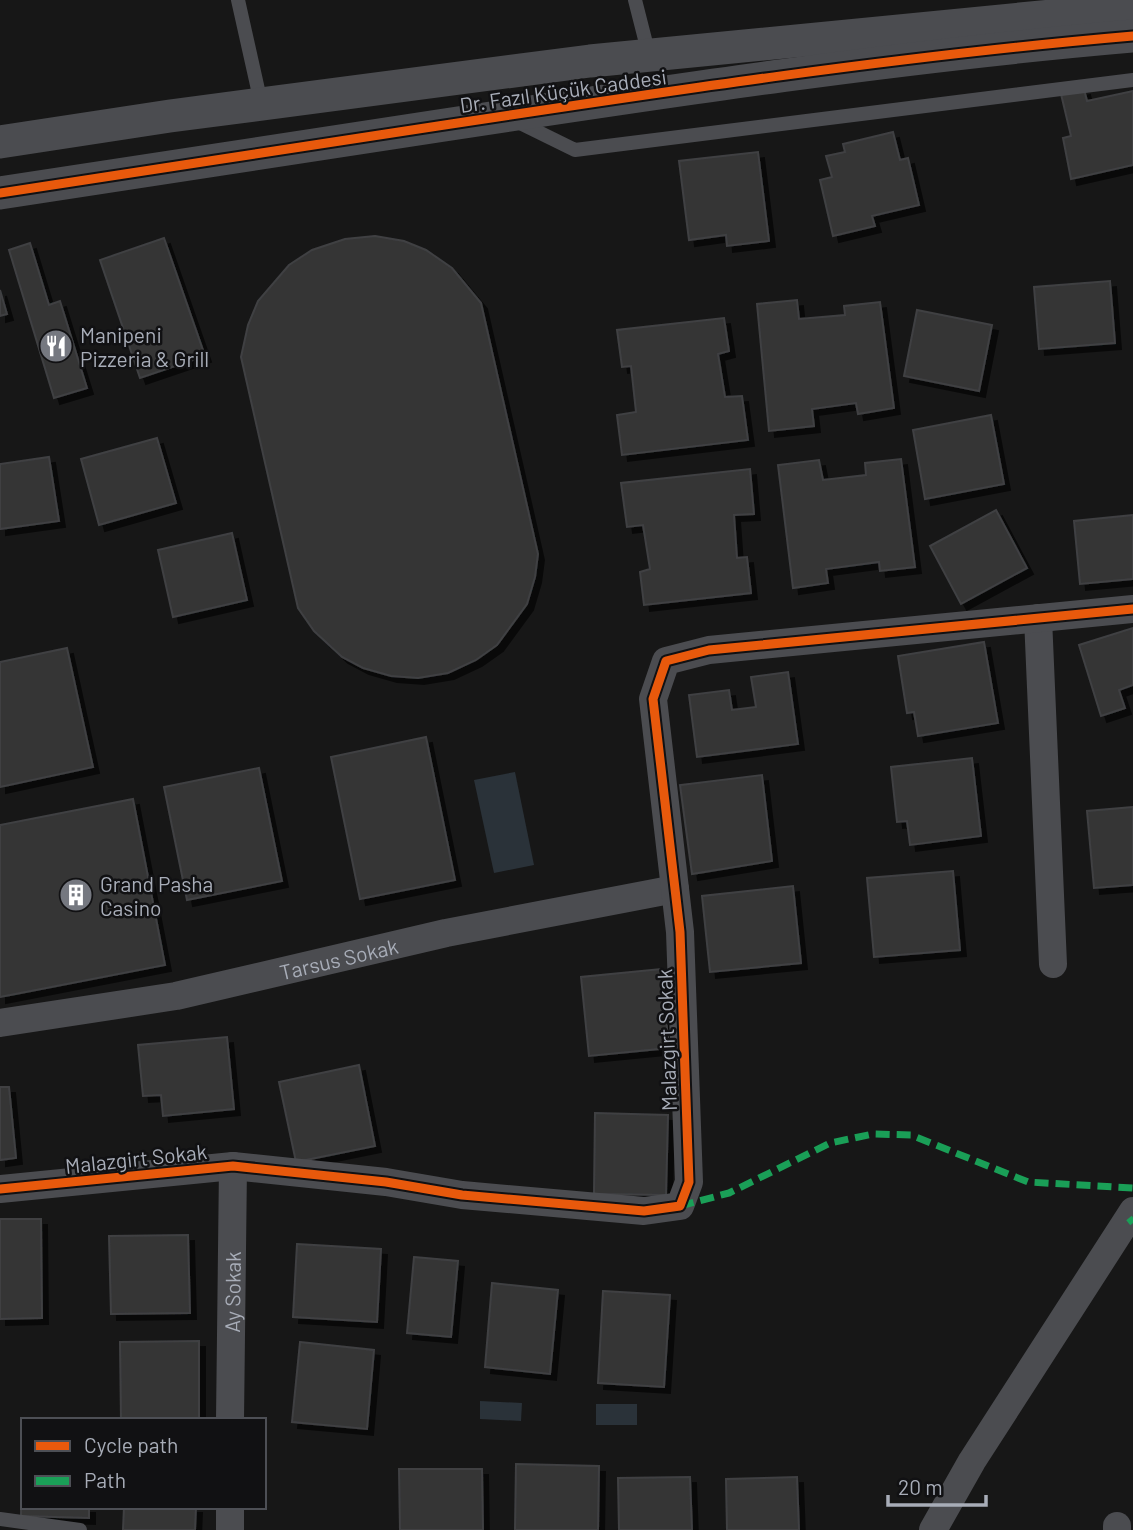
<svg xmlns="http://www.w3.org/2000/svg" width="1133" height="1530" font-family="Barlow,sans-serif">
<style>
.water{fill:#2a3239}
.building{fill:#353536;stroke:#3f4043;stroke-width:2;filter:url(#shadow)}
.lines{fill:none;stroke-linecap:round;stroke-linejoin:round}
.service{stroke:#4b4c50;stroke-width:14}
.minor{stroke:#4b4c50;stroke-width:28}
.tertiary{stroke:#4b4c50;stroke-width:33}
.quiet{stroke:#1a9f57;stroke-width:7;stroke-dasharray:14 7;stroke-linecap:butt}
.cycleway-casing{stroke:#111113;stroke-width:13}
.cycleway{stroke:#e8590c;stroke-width:9}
.labels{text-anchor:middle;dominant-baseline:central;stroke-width:5;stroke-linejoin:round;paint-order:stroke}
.street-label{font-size:21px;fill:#a8adb8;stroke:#111113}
.poi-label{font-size:21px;fill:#a8adb8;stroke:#111113;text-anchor:start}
</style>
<defs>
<filter id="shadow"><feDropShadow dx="6" dy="6" stdDeviation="0" flood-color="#0009"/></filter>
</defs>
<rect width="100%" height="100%" fill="#171717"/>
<g class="water">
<polygon points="515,772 534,865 494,873 474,780"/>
<polygon points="480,1401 522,1403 521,1421 480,1419"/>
<rect x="596" y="1404" width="41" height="21"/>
</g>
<g class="building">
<polygon points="1084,89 1087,101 1133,91 1133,165 1071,179 1063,138 1071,136 1061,94"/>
<polygon points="893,132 900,160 908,158 919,205 872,216 875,226 833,236 820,180 832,177 826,156 845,152 843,144"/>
<polygon points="758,152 769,241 727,246 726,235 689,240 679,161"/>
<polygon points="375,236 404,241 426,250 452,268 481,303 538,554 535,577 527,604 497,645 476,660 448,673 418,678 391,676 363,668 342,657 314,631 298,608 241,357 248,325 258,301 289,265 312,250 345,239"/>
<polygon points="164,238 205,356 140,378 100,260"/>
<polygon points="30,243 49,305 60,301 87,388 54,398 9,250"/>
<polygon points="1110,281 1115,343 1039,349 1034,287"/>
<polygon points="0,290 7,314 0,316"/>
<polygon points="797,300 799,319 845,315 844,306 880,302 894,408 858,414 856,403 812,409 814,426 769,431 757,304"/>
<polygon points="917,310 992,325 979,391 904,376"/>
<polygon points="724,318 729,351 718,354 725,397 742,396 748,440 622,455 617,415 636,412 631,366 622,367 617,330"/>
<polygon points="991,415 1004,484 925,499 913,430"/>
<polygon points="157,438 176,503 99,525 81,459"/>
<polygon points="49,457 59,521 0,529 0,464"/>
<polygon points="901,459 915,567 880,571 879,562 826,569 828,583 793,588 778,465 819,460 823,480 866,475 865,463"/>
<polygon points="750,469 754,514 734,515 737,558 747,557 751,593 644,605 640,572 650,569 643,525 627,527 621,483"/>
<polygon points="996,510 1027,568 961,604 930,546"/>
<polygon points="1133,515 1133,579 1080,584 1074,521"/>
<polygon points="232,533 247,600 173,617 158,550"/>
<polygon points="1133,628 1133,685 1119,690 1125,708 1101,716 1079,645"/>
<polygon points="984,642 998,723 918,736 914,712 907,713 898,656"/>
<polygon points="67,648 93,767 0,787 0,662"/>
<polygon points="788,672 798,744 697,757 689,695 729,690 732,710 756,707 751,677"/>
<polygon points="426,737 455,880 360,899 331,757"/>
<polygon points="972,758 981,836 910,845 907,821 897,822 891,767"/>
<polygon points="259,768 282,881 187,900 164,787"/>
<polygon points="762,775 772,861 692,874 680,785"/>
<polygon points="133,799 165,965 0,997 0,825"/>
<polygon points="1133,807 1133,885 1094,888 1087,811"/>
<polygon points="953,871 960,950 874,957 867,878"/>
<polygon points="793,886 801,963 710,972 702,896"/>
<polygon points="661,969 669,1048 589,1056 581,977"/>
<polygon points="227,1037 234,1109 163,1116 161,1095 143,1096 138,1045"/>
<polygon points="359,1065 375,1146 296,1162 279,1082"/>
<polygon points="0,1087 9,1087 16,1158 0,1160"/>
<polygon points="595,1113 668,1115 666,1195 594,1194"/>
<polygon points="0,1219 41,1219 42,1318 0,1319"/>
<polygon points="188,1235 190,1313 111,1314 109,1236"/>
<polygon points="297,1244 381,1249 377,1322 293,1317"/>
<polygon points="414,1257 458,1261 451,1337 407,1333"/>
<polygon points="492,1283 558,1290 550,1374 485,1367"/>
<polygon points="603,1291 670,1295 664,1387 598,1383"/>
<polygon points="199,1341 199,1419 121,1419 120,1342"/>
<polygon points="300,1342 374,1350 367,1429 292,1422"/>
<polygon points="22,1443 23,1507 89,1507 89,1518 21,1516"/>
<polygon points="516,1464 599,1466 598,1530 515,1530"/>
<polygon points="399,1469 482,1469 483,1530 400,1530"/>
<polygon points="690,1477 692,1530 619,1530 618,1478"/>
<polygon points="797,1477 799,1530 727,1530 726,1479"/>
<polygon points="124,1507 196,1507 195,1530 123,1530"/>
</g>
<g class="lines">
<g class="service">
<polyline points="238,0 261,103"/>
<polyline points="635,0 649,55"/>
<polyline points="516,121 575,150 1133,80"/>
<polyline points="0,1519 80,1530"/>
</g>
<g class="minor">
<polyline points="1038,618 1053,964"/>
<path id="s1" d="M0 1023 176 996 446 933 675 889"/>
<polyline points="0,1189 233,1166 386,1182 462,1195 644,1211 680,1206 689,1182 680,932 653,699 666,661 709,650 1133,609"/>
<path id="s2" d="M230 1420 233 1166"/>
<polyline points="230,1507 230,1530"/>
<polyline points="1117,1526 1117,1530"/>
<polyline points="933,1530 972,1461 1133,1211"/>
</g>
<g class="tertiary">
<polyline points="0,142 170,116 590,61 1133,8"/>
<path d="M0 193C146 170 292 149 438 126 668 91 900 56 1133 36"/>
</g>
<g class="quiet">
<polyline points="680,1206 729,1193 830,1143 873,1134 911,1135 1028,1182 1133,1188"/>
<polyline points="1129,1218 1133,1223"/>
</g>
<defs>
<g id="cycleway">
<path d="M0 193C146 170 292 149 438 126 668 91 900 56 1133 36"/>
<polyline points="0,1189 233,1166 386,1182 462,1195 644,1211 680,1206 689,1182 680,932 653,699 666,661 709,650 1133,609"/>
</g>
</defs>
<use href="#cycleway" class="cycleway-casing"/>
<use href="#cycleway" class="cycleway"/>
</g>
<defs>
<symbol id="restaurant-disc" viewBox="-11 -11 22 22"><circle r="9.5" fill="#757880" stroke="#111113"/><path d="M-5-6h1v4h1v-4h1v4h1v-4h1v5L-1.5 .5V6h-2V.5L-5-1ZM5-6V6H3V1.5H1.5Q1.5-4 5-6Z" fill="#fff"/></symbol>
<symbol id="building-disc" viewBox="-11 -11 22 22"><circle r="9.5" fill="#757880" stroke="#111113"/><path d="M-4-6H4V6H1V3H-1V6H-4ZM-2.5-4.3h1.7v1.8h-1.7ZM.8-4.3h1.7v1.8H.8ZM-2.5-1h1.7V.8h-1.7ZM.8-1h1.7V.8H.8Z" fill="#fff"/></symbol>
</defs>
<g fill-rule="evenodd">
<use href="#restaurant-disc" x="37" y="327" width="38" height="38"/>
<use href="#building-disc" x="57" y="876" width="38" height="38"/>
</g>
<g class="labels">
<g class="street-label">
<text transform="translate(563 90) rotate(-8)">Dr. Fazıl Küçük Caddesi</text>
<text stroke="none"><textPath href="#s1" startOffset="345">Tarsus Sokak</textPath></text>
<text transform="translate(666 1040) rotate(-92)">Malazgirt Sokak</text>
<text transform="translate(136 1158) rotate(-6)">Malazgirt Sokak</text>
<text stroke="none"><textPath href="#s2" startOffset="128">Ay Sokak</textPath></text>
</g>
<g class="poi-label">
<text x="80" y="334">Manipeni<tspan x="80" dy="24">Pizzeria &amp; Grill</tspan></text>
<text x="100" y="883">Grand Pasha<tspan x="100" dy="24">Casino</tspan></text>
</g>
</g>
<rect x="21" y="1418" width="245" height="91" fill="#111113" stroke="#4d4f55" stroke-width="2"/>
<rect x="35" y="1441" width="35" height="10" fill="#e8590c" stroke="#4d4f55" stroke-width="2"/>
<text x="84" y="1453" font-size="21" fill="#a8adb8">Cycle path</text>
<rect x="35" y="1476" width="35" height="10" fill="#1a9f57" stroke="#4d4f55" stroke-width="2"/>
<text x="84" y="1488" font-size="21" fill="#a8adb8">Path</text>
<path d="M888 1495v10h98v-10" fill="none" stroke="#a8adb8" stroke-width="3.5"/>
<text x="898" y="1495" font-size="21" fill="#a8adb8" stroke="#111113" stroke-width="5" paint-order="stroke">20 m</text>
</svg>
